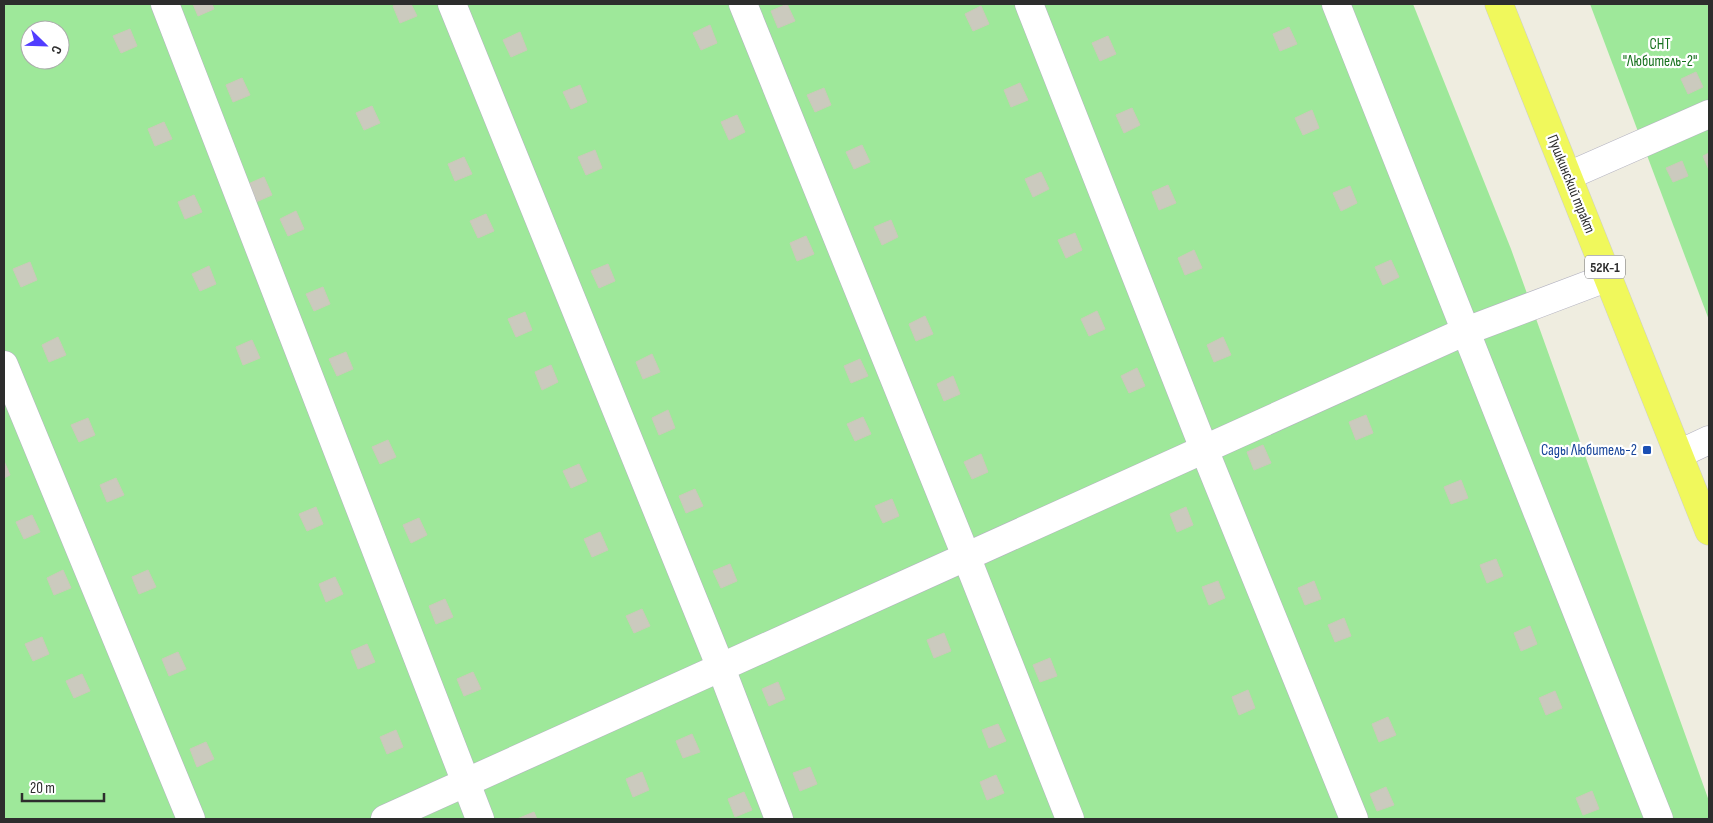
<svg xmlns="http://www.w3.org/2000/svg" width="1713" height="823" font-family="'Sofia Sans Condensed',sans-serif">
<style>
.green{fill:#9ee89a;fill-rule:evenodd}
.building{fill:#cbcabe;stroke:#cbcab9}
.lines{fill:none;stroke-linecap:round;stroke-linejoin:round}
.minor-casing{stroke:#b4b3c1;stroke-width:29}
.major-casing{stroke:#cdcdcd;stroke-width:29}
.minor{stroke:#fff;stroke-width:28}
.major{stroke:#f0f85c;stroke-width:28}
.transit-dot{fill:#1a4fb4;stroke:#fff;stroke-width:2}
.labels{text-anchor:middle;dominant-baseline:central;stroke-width:4.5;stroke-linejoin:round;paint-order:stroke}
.shield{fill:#fff;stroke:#6c6c6c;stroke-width:1}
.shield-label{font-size:14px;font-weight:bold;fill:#2d2d2d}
.park-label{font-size:15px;fill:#17711e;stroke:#fff}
.street-label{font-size:15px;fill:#2d2d2d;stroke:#fff}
.transit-label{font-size:15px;fill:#164399;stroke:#fff;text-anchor:end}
</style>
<rect width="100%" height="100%" fill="#efede0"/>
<g class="green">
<path d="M4 4H1413L1511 249 1709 801V819H4ZM30 30H60V60H30Z"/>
<polygon points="1590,4 1709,4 1709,320"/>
</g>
<g class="building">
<polygon points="193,4 212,4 214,9 198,16"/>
<polygon points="397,4 411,4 417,16 400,23 393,6"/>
<polygon points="787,4 795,21 778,28 771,11"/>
<polygon points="981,6 989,24 973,31 965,14"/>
<polygon points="710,25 717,43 701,50 693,33"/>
<polygon points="1289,27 1297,44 1280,51 1273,34"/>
<polygon points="130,29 137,46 121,53 113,36"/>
<polygon points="520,32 527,50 511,57 503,40"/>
<polygon points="1108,36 1116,54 1100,61 1092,43"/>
<polygon points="1696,72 1703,87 1688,94 1681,79"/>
<polygon points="242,78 250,95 233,102 226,85"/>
<polygon points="1020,83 1028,100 1011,107 1004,90"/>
<polygon points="580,85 587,102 571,109 563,92"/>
<polygon points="824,88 831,105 815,112 807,95"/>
<polygon points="372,106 380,123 364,130 356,113"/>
<polygon points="1132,108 1140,125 1124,133 1116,115"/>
<polygon points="1312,110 1319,128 1303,135 1295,118"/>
<polygon points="737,115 745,132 729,140 721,122"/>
<polygon points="164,122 172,139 155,146 148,129"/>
<polygon points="862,145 870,162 854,169 846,152"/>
<polygon points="595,150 602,168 586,175 578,157"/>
<polygon points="1709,153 1709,170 1703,156"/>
<polygon points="464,157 472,174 455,181 448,164"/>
<polygon points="1682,161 1688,176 1673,182 1666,168"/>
<polygon points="1041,172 1049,189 1033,197 1025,179"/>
<polygon points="264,177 272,195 256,202 248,184"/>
<polygon points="1168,185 1176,203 1159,210 1152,192"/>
<polygon points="1350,186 1357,203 1341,211 1333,193"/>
<polygon points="194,195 202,212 185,219 178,202"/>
<polygon points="296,211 304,229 288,236 280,219"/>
<polygon points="486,214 494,231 478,238 470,221"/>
<polygon points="891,220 898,237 882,245 874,227"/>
<polygon points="1075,233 1082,250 1066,258 1058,240"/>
<polygon points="806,236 814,254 797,261 790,243"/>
<polygon points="1194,250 1202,268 1185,275 1178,258"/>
<polygon points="1391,260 1399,277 1383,285 1375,267"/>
<polygon points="30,262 37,280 21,287 13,269"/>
<polygon points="608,264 615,281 599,288 591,271"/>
<polygon points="209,266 216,284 200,291 192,274"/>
<polygon points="323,287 330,304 314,311 306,294"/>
<polygon points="1097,311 1105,329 1089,336 1081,319"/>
<polygon points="525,312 532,330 516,337 508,319"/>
<polygon points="925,316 933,334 916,341 909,324"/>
<polygon points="58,337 66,355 49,362 42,345"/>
<polygon points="1223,337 1231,355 1214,362 1207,345"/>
<polygon points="252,340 260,358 243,365 236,347"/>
<polygon points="346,352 353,369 337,376 329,359"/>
<polygon points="652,354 660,372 643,379 636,362"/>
<polygon points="860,359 868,376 851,383 844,366"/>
<polygon points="551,365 558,382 542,390 535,372"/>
<polygon points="1137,368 1145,386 1129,393 1121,376"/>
<polygon points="953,376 960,394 944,401 937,384"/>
<polygon points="668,410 675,428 659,435 652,418"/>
<polygon points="1366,415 1373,433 1356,440 1349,422"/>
<polygon points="863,417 871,434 855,441 847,424"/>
<polygon points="88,418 95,435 79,442 71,425"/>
<polygon points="388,440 396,457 380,464 372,447"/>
<polygon points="1263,445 1271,463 1254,470 1247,452"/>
<polygon points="981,454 988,472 972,479 964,462"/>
<polygon points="4,461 10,475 4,478"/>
<polygon points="579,464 587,481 571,488 563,471"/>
<polygon points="116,478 124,495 107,502 100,485"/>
<polygon points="1461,480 1468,498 1451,504 1444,487"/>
<polygon points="695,489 703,506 686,513 679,496"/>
<polygon points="892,499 899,516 883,523 875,506"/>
<polygon points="316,507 323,524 307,531 299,514"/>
<polygon points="1186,507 1193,525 1177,532 1170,514"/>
<polygon points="32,515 40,532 24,539 16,522"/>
<polygon points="419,518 427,535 411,543 403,525"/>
<polygon points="600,532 608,550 592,557 584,539"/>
<polygon points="1496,559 1503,576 1487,583 1480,565"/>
<polygon points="730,564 737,581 721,588 713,571"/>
<polygon points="63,570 71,588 54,595 47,578"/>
<polygon points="148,570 156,587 139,594 132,577"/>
<polygon points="335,577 343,594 326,602 319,584"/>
<polygon points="1218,581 1225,598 1209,605 1202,587"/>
<polygon points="1314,581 1321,599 1305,605 1298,588"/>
<polygon points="445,599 453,617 436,624 429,606"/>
<polygon points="642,609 650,626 634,633 626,616"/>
<polygon points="1344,618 1351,636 1335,642 1328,625"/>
<polygon points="1530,626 1537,644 1521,651 1514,633"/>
<polygon points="944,633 951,651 934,658 927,640"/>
<polygon points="42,637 49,654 33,661 25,644"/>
<polygon points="367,644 375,662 358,669 351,651"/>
<polygon points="178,652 186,669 169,676 162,659"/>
<polygon points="1050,658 1057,676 1040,682 1033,665"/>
<polygon points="473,672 481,689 464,696 457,679"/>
<polygon points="82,674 90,691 74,698 66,681"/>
<polygon points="778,682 785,699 769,706 762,689"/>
<polygon points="1248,690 1255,708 1239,715 1232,697"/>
<polygon points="1555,691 1562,708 1546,715 1539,698"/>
<polygon points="1388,717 1396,735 1379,742 1372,724"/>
<polygon points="998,724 1006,741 989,748 982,730"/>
<polygon points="396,730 403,747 387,754 380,737"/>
<polygon points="692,734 700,752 683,758 676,741"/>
<polygon points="206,742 214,759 197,767 190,749"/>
<polygon points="810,767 817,784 800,791 793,773"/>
<polygon points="642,772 649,790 633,797 626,779"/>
<polygon points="996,775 1004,793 987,800 980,782"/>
<polygon points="1386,787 1394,805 1377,811 1370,794"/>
<polygon points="1592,791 1599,809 1583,815 1576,798"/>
<polygon points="744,792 752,810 735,817 728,799"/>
<polygon points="534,812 537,819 517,819"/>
</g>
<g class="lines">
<defs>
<g id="minor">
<polyline points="165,4 480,819"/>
<polyline points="452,4 721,668 779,819"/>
<polyline points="743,4 966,556 1070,819"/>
<polyline points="1029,4 1204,449 1354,819"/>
<polyline points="1336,4 1659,819"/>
<polyline points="1568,176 1709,114"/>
<polyline points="4,365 191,819"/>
<polyline points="1679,454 1709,440"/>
<polyline points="385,819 1466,331 1609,277"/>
</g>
<polyline id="major" points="1499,4 1709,531"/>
</defs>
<use href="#minor" class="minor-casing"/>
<use href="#major" class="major-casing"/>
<use href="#minor" class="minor"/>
<use href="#major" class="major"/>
</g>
<rect class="transit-dot" x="1642" y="445" width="10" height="10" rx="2.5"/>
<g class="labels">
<rect class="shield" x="1585" y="255.5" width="40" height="23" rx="4"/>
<g class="shield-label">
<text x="1605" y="267">52К-1</text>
</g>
<g class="park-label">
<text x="1660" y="44">СНТ<tspan x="1660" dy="17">"Любитель-2"</tspan></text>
</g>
<g class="street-label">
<text transform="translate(1571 184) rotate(68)">Пушкинский тракт</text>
</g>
<g class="transit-label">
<text x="1637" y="450">Сады Любитель-2</text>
</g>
</g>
<rect width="1713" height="823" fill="none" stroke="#2d2d2d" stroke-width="10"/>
<g transform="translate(45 45) rotate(113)"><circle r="24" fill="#ffffff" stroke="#ababab"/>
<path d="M0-4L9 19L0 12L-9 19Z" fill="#513dff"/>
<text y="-8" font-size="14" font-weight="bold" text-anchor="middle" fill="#2d2d2d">С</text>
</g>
<path d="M22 793v8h82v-8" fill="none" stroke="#2d2d2d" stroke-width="2.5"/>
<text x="30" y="793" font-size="15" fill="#2d2d2d" stroke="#ffffff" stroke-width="4" paint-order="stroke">20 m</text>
</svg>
